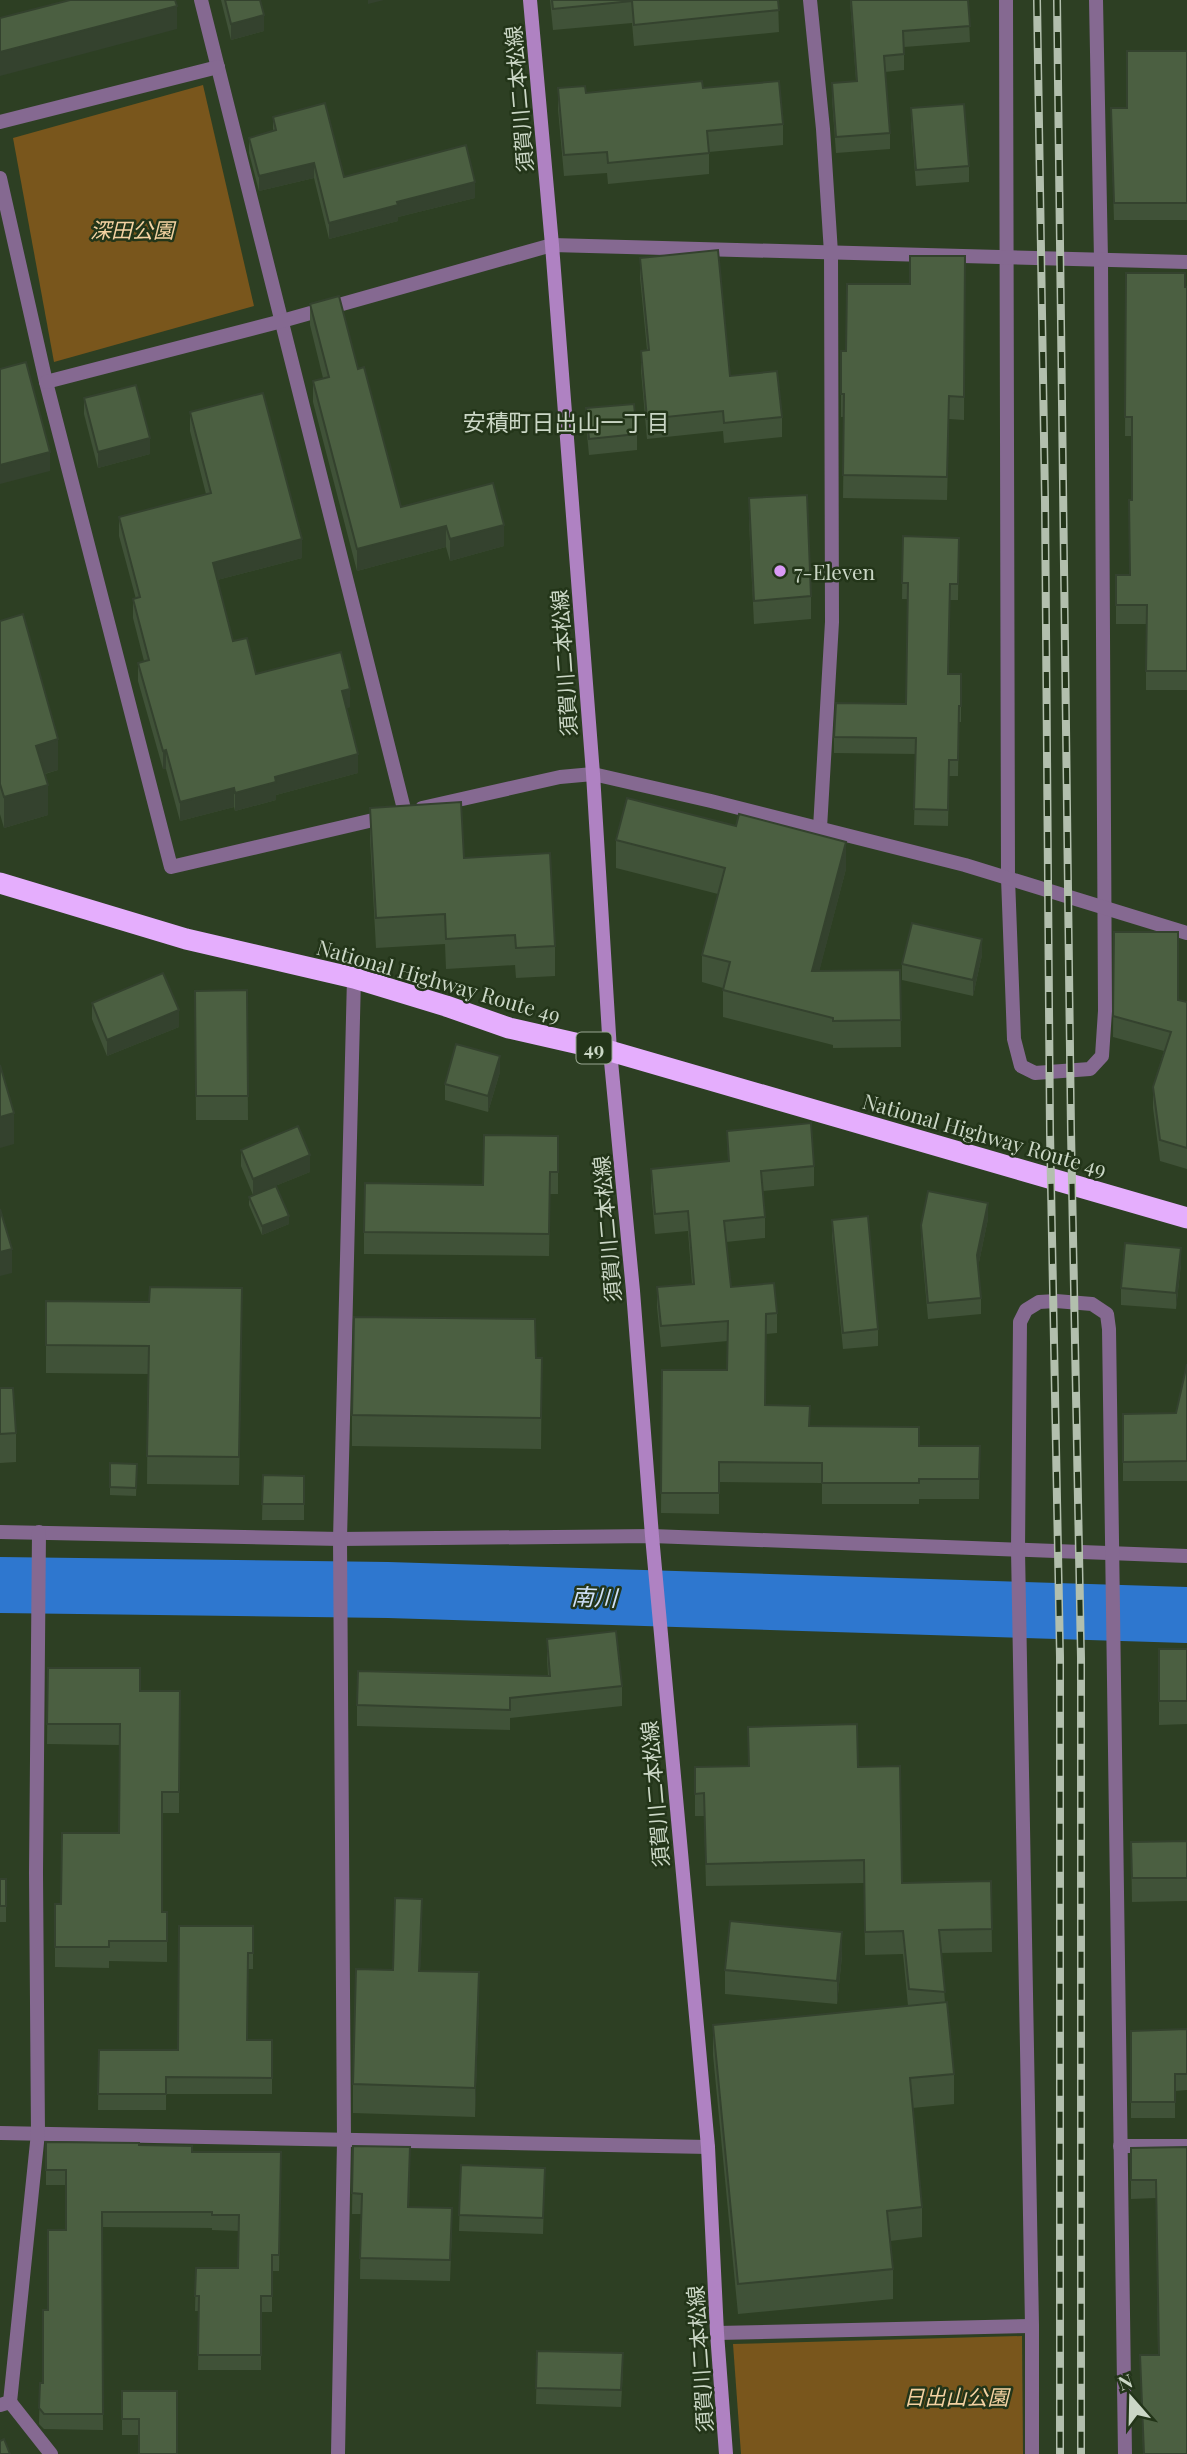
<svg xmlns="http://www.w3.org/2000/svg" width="1187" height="2454" font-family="'Playfair Display','Noto Sans JP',serif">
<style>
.green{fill:#79561c}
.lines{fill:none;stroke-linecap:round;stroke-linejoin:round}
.river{stroke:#2e77cf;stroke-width:56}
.street{stroke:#856991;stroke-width:14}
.secondary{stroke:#af82c2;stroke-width:14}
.highway{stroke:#e5aefd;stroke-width:21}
.rail-casing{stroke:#b2bfad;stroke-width:8}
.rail{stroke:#233519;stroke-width:5;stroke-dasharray:16;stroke-linecap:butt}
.wall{fill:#405238}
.shaded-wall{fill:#34422e}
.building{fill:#4b5f41;stroke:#34422e;stroke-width:2}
.poi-dot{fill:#da9af6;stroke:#233519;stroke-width:2.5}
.labels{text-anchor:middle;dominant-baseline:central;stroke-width:5;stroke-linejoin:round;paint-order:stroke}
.shield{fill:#233519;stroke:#99a692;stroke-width:2}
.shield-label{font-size:19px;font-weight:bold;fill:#cbd7c6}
.street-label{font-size:21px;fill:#cbd7c6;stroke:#233519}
.park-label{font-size:21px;font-style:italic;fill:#f4d2a2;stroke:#233519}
.poi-label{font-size:21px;fill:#cbd7c6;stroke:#233519;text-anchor:start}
.neighbourhood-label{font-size:23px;fill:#cbd7c6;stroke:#233519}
.water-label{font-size:23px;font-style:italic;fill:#cfe0f7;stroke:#233519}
</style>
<rect width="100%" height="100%" fill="#2d3f23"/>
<g class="green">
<polygon points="203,85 254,306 54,362 13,138"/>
<polygon points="1022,2336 1023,2454 741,2454 733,2344"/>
</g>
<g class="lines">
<polyline class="river" points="0,1585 388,1590 1187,1615"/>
<g class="street">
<polyline points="201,0 405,813"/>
<polyline points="810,0 823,129 831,253 832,622 820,828"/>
<polyline points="1006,0 1008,878 1014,1039 1021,1066 1035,1073 1090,1069 1102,1056 1105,1011 1101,260 1096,0"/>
<polyline points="0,122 218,67"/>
<polyline points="0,178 46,382 171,867 386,817"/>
<polyline points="46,382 282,321 552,245 1187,262"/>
<polyline points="422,808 560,777 593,774 711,801 965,865 1187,933"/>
<polyline points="0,1532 340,1539 652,1536 1187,1556"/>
<polyline points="0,2133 708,2147"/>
<polyline points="1120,2146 1187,2146"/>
<polyline points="717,2333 1032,2326"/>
<polyline points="10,2402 38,2133 36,1873 39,1532"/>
<polyline points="0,2405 10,2402 51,2454"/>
<polyline points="338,2454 344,2141 340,1539 354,978"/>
<polyline points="1032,2454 1032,2326 1018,1550 1020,1322 1026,1310 1039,1302 1056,1301 1092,1304 1107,1314 1109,1329 1125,2454"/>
</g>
<polyline class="secondary" points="530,0 552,245 593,774 610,1051 633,1291 652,1536 708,2147 717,2333 726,2454"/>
<polyline class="highway" points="0,883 186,939 354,978 446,1006 509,1028 610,1051 1187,1218"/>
<defs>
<g id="rail">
<polyline points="1037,0 1045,501 1050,1132 1060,1657 1060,2454"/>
<polyline points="1057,0 1071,1131 1081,1658 1081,2454"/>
</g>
</defs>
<use href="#rail" class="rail-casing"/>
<use href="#rail" class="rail"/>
</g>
<g class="wall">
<polygon points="221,0 260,0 264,31 231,40"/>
<polygon points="550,0 778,0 779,32 634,46 632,23 553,30"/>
<polygon points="850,0 968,0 970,42 904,47 904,70 885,72 890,133 890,149 836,153 832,99 832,83 856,81"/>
<polygon points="1187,51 1187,220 1114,220 1111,125 1127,108"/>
<polygon points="558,88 586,93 703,88 783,124 783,145 709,152 709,174 608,184 607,173 564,176 558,109"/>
<polygon points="911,108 969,166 969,182 916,186 911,124"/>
<polygon points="273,117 344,177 475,198 398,217 398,221 329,239 314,178 259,191 249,153 249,138 273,131"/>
<polygon points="965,256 964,420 949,419 947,500 843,498 844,417 841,417 841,351 846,351 910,284"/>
<polygon points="640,258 730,376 782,417 782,437 724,443 723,431 647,439 641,371 641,351 647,350 640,278"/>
<polygon points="1126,273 1187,287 1187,690 1146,690 1146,624 1116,624 1116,575 1130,575 1132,500 1132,436 1125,436"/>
<polygon points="310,304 358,369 401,507 504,546 450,561 446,547 357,571 313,402 313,381 323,378 310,325"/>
<polygon points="84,398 150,454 98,468 84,414"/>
<polygon points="586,408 637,434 637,450 589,455 586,424"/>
<polygon points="190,412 302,558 217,580 233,641 256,674 350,707 346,708 358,773 276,795 276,800 235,811 234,807 180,821 166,769 163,769 138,681 138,663 144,661 133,618 133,599 136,599 119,536 119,517 206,494 190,431"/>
<polygon points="749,498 811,596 811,619 754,624 749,522"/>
<polygon points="903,536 959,538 958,600 950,600 948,674 961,674 961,722 959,722 958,776 949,776 948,826 914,825 916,754 834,753 834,737 906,704 908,599 902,599"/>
<polygon points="0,621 58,770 45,774 48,815 4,828 0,814"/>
<polygon points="370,808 464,858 555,946 555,976 516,978 515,965 446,969 445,944 376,948 370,839"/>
<polygon points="616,840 846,869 819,971 900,970 901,1047 833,1048 833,1045 723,1017 723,988 702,982 702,955 718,894 616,868"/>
<polygon points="1114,932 1178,1000 1187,1002 1187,1169 1160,1161 1153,1108 1153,1087 1164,1051 1113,1037"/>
<polygon points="982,955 973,996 902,980 902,964"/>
<polygon points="247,990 248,1120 196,1120 195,991"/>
<polygon points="92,1003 179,1027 107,1056 92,1019"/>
<polygon points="500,1072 488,1112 445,1100 445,1084"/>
<polygon points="727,1131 814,1166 814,1186 763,1191 765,1217 765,1238 726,1242 731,1287 777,1313 777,1333 766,1334 765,1405 810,1426 919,1446 980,1446 979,1499 919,1499 919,1504 822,1504 822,1483 719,1482 719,1514 661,1513 662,1370 727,1370 728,1341 661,1347 657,1307 657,1287 692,1284 688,1231 655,1234 651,1189 651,1169 728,1161"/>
<polygon points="558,1136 558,1194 550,1194 549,1256 364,1254 364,1232 483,1185"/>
<polygon points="241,1150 310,1172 265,1190 289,1224 262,1235 249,1205 249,1197 253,1195 241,1166"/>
<polygon points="988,1219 978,1267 981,1298 981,1314 928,1319 921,1241 921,1225"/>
<polygon points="832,1220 878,1329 878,1346 843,1349 832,1236"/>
<polygon points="1181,1264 1176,1309 1121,1305 1121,1288"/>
<polygon points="46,1301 242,1316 239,1485 147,1484 148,1374 46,1373"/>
<polygon points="542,1358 541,1449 352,1446 352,1415"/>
<polygon points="1187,1364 1187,1481 1123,1481 1123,1414 1176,1413"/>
<polygon points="0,1388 16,1433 16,1462 0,1463"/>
<polygon points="110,1463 137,1464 136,1496 110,1495"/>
<polygon points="263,1475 304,1476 304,1520 262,1520"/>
<polygon points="547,1639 622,1686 622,1706 510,1718 510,1730 357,1726 357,1705 548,1676 547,1659"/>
<polygon points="1159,1649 1187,1649 1187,1724 1159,1725"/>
<polygon points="48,1668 140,1691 180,1691 179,1813 162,1813 162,1912 167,1912 167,1962 109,1961 109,1968 55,1967 55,1904 61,1904 119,1833 120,1745 47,1744"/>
<polygon points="695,1767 858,1767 902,1883 991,1881 992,1952 941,1953 945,2002 954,2074 954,2104 912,2108 922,2207 922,2237 890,2241 893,2269 893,2299 738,2314 713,2055 713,2025 908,2006 903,1954 865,1955 864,1883 706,1886 704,1816 695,1816"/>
<polygon points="1187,1841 1187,1901 1132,1902 1131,1842"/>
<rect x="0" y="1879" width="6" height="43"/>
<polygon points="253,1926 253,1969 248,1969 248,2040 272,2040 272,2094 166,2094 166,2110 98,2110 99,2050 178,2050"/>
<polygon points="422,1928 420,1971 479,2001 475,2117 353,2113 353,2084 393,1970"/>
<polygon points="842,1956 837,2004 725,1994 725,1970"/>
<polygon points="1187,2029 1187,2090 1175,2091 1175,2118 1131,2118 1131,2031"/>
<polygon points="46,2142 139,2145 192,2152 281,2152 279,2271 272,2271 272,2312 261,2312 261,2370 198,2370 199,2311 195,2311 196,2268 238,2268 239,2231 212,2230 212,2228 102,2227 103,2430 44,2429 39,2424 40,2383 43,2383 48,2310 66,2230 66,2185 46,2185"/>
<polygon points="353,2146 410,2168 409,2207 452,2229 450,2281 360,2279 361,2214 352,2214"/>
<polygon points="1187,2147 1187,2454 1143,2454 1140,2355 1158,2355 1156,2198 1131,2199 1131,2148"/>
<polygon points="461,2165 545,2168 543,2234 459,2231"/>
<polygon points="537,2351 623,2369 621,2407 536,2404"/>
<polygon points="122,2391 177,2391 139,2435 122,2435"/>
</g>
<g class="shaded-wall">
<polygon points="368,0 384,0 368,4"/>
<polygon points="177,6 177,29 0,76 0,52"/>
<polygon points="264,15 264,31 231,40 231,24"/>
<polygon points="314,163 314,178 259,191 259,176"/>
<polygon points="475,182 475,198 398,217 398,221 329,239 329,223 397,202"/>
<polygon points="150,438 150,454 98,468 98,452"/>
<polygon points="50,452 50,471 0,484 0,465"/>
<polygon points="504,525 504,546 450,561 450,539"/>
<polygon points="446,526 446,547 357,571 357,549"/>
<polygon points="302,539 302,558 213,581 213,563"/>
<polygon points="350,689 350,707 342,710 342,691"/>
<polygon points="58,739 58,770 36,776 36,746"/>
<polygon points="166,750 166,769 163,769 163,751"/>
<polygon points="358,754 358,773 276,795 276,800 235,811 235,793 275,777"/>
<polygon points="48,785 48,815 4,828 4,797"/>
<polygon points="234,788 234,807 180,821 180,802"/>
<polygon points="846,842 846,869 812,999 812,971"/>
<polygon points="982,939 982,955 973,996 973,980"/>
<polygon points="179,1010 179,1027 107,1056 107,1040"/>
<polygon points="500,1056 500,1072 488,1112 488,1096"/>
<polygon points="14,1113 14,1144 0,1148 0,1117"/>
<polygon points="310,1155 310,1172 253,1195 253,1179"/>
<polygon points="988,1203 988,1219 977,1272 977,1255"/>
<polygon points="289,1216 289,1224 262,1235 262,1226"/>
<polygon points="1181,1248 1181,1264 1176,1309 1176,1293"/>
<polygon points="12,1249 12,1273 0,1276 0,1252"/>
<polygon points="422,1899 422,1928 419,2000 419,1971"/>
<polygon points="842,1932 842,1956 837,2004 837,1981"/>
<polygon points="479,1972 479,2001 475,2117 475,2088"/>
</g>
<g class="building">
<polygon points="70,0 175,0 177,6 0,52 0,18"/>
<polygon points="225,0 260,0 264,15 231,24"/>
<polygon points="552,0 778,0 779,10 634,25 632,1 553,9"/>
<polygon points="851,0 968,0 970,26 903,31 904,54 884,56 890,133 836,137 832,83 857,81"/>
<polygon points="1127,51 1187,51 1187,203 1114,203 1111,108 1127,108"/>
<polygon points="702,81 703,88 779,81 783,124 707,131 709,153 608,163 607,152 564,155 558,88 585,86 586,93"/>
<polygon points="325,103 344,177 466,145 475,182 397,202 398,205 329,223 314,163 259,176 249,138 276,130 273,117"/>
<polygon points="964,104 969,166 916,170 911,108"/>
<polygon points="718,250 730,376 777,371 782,417 724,423 723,411 647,419 641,351 649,350 640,258"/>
<polygon points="910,256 965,256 964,397 949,396 947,477 843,475 844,394 841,394 841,351 846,351 847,284 910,284"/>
<polygon points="1126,273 1185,273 1185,287 1187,287 1187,671 1146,671 1147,605 1116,605 1116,575 1130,575 1129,500 1132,500 1132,417 1125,417"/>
<polygon points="339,296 358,369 364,367 401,507 493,483 504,525 450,539 446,526 357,549 313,381 329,377 310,304"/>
<polygon points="26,362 50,452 0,465 0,369"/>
<polygon points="136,385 150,438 98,452 84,398"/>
<polygon points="263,393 302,539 213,563 233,641 247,638 256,674 341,652 350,689 342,691 358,754 275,777 276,782 235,793 234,788 180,802 166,750 163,751 138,663 149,660 133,599 140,597 119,517 211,493 190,412"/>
<polygon points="634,404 637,434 589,439 586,408"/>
<polygon points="807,495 811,596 754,601 749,498"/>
<polygon points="903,536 959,538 958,584 950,584 948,674 961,674 961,706 959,706 958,760 949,760 948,810 914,809 916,738 834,737 836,703 906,704 908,583 902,583"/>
<polygon points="23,614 58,739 36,746 48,785 4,797 0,784 0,621"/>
<polygon points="627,798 736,826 739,814 846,842 812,971 900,970 901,1020 833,1021 833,1018 723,990 730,962 702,955 725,868 616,840"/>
<polygon points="461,802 464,858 550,853 555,946 516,948 515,935 446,939 445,914 376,918 370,808"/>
<polygon points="912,923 982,939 973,980 902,964"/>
<polygon points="1114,932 1178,932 1178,1000 1187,1002 1187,1148 1160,1140 1153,1087 1171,1032 1113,1016"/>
<polygon points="163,973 179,1010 107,1040 92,1003"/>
<polygon points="247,990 248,1096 196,1096 195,991"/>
<polygon points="456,1044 500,1056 488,1096 445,1084"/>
<polygon points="0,1065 14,1113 0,1117"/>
<polygon points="811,1123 814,1166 761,1171 765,1217 724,1221 731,1287 774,1283 777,1313 766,1314 765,1405 810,1406 809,1426 919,1427 919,1446 980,1446 979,1479 919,1479 919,1483 822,1483 822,1463 719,1462 719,1493 661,1493 662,1370 727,1370 728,1321 661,1326 657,1287 694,1284 688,1211 655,1214 651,1169 729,1161 727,1131"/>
<polygon points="298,1126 310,1155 253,1179 241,1150"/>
<polygon points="484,1135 558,1136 558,1172 550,1172 549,1234 364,1232 365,1183 483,1185"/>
<polygon points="276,1186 289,1216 262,1226 249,1197"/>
<polygon points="928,1191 988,1203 977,1255 981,1298 928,1303 921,1225"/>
<polygon points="0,1209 12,1249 0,1252"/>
<polygon points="868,1216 878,1329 843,1333 832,1220"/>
<polygon points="1125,1243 1181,1248 1176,1293 1121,1288"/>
<polygon points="150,1287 242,1288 239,1457 147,1456 149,1346 46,1345 46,1301 149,1302"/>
<polygon points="354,1317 535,1319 536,1358 542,1358 541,1418 352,1415"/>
<polygon points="1187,1364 1187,1461 1123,1462 1123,1414 1176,1413"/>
<polygon points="0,1388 13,1388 16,1433 0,1434"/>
<polygon points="110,1463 137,1464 136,1488 110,1487"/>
<polygon points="263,1475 304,1476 304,1504 262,1504"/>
<polygon points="616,1631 622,1686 510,1698 510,1710 357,1705 358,1671 550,1676 547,1639"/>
<rect x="1159" y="1649" width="28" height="52"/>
<polygon points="48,1668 140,1668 140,1691 180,1691 179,1792 162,1792 162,1912 167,1912 167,1941 109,1941 109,1947 55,1947 55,1904 61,1904 62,1833 119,1833 120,1724 47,1724"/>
<polygon points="857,1724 858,1767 900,1766 902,1883 991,1881 992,1929 939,1930 945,1992 909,1989 903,1931 865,1932 864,1860 706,1864 704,1793 695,1794 695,1767 749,1766 748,1727"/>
<polygon points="1187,1841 1187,1878 1132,1878 1131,1842"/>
<rect x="0" y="1879" width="6" height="27"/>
<polygon points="395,1898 422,1899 419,1971 479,1972 475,2088 353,2084 356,1969 393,1970"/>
<polygon points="730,1921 842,1932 837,1981 725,1970"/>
<polygon points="179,1926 253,1926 253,1953 248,1953 247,2040 272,2040 272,2078 166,2077 166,2094 98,2094 99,2050 178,2050"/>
<polygon points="947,2002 954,2074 910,2078 922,2207 887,2211 893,2269 738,2284 713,2025"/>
<polygon points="1187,2029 1187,2074 1175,2074 1175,2102 1131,2102 1131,2031"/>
<polygon points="46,2142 139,2143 139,2145 192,2146 192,2152 281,2152 279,2255 272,2255 272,2296 261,2296 261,2355 198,2355 199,2296 195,2296 196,2268 238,2268 239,2215 212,2215 212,2212 102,2212 103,2414 44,2414 39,2408 40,2383 43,2383 43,2310 48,2310 48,2230 66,2230 66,2170 46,2170"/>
<polygon points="353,2146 410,2147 408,2207 452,2208 450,2260 360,2258 362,2194 352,2193"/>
<polygon points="1187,2147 1187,2454 1144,2454 1140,2355 1159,2355 1156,2180 1131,2180 1131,2148"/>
<polygon points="461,2165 545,2168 543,2218 459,2215"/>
<polygon points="537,2351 623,2353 621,2390 536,2388"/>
<polygon points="122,2391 177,2391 177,2454 139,2454 139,2419 122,2419"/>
<polygon points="4,2439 10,2454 0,2454 0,2441"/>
</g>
<circle class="poi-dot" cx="780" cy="571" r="7"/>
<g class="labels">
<rect class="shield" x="576.5" y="1032.5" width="35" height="31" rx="5"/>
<g class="shield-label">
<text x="594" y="1048">49</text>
</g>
<g class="street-label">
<text transform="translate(518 99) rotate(-95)">須賀川二本松線</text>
<text transform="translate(563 663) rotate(-94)">須賀川二本松線</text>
<text transform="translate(439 980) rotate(16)">National Highway Route 49</text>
<text transform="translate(985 1134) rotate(16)">National Highway Route 49</text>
<text transform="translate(606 1229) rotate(-95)">須賀川二本松線</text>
<text transform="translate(654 1794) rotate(-95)">須賀川二本松線</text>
<text transform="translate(699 2359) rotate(-94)">須賀川二本松線</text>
</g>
<g class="park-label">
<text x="132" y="229">深田公園</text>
<text x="956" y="2396">日出山公園</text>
</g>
<g class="poi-label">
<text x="794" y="571">7-Eleven</text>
</g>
<g class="neighbourhood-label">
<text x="566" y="421">安積町日出山一丁目</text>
</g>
<g class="water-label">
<text transform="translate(594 1596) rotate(2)">南川</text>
</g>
</g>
<g transform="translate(1131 2398) rotate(340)" stroke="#233519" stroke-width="5" paint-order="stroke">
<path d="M0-5L12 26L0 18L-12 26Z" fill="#cbd7c6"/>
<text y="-10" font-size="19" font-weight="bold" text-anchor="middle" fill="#cbd7c6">N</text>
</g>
</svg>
